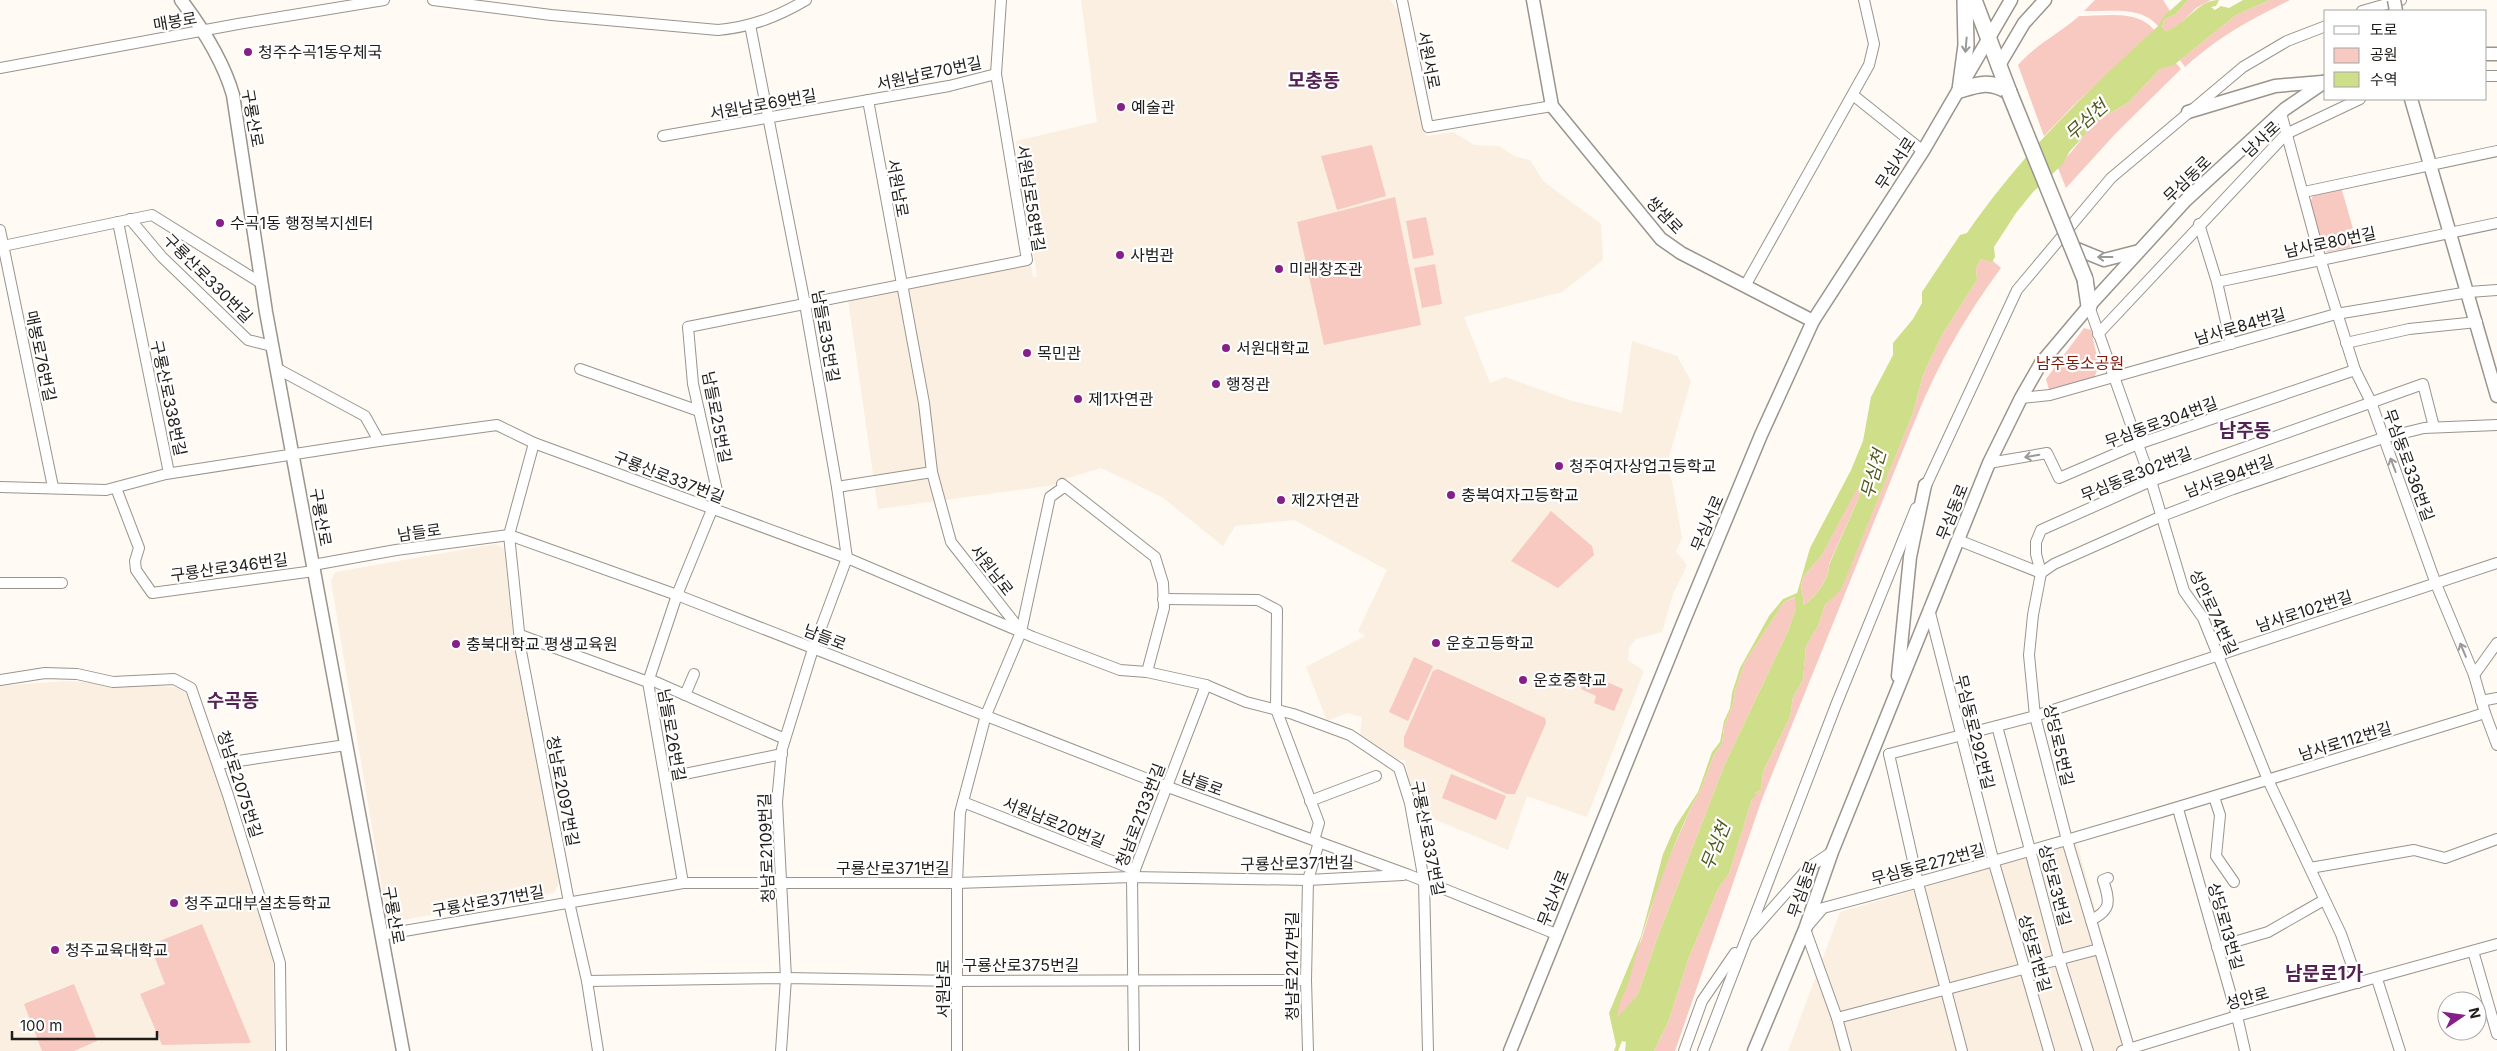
<svg xmlns="http://www.w3.org/2000/svg" width="2497" height="1051" font-family="Inter,'Noto Sans KR',sans-serif">
<style>
.built{fill:#faefe0}
.green{fill:#f8c9c0}
.water{fill:#cfdf89;fill-rule:evenodd}
.lines{fill:none;stroke-linecap:round;stroke-linejoin:round}
.minor-casing{stroke:#9a948d;stroke-width:12}
.tertiary-casing{stroke:#9a948d;stroke-width:15}
.secondary-casing{stroke:#9a948d;stroke-width:18}
.minor{stroke:#fff;stroke-width:10}
.tertiary{stroke:#fff;stroke-width:12}
.secondary{stroke:#fff;stroke-width:15}
.tertiary-bridge-casing{stroke:#9a948d;stroke-width:15;stroke-linecap:butt}
.secondary-bridge-casing{stroke:#9a948d;stroke-width:18;stroke-linecap:butt}
.tertiary-bridge{stroke:#fff;stroke-width:12}
.secondary-bridge{stroke:#fff;stroke-width:15}
.oneway{stroke:#9a9998}
.poi-dot{fill:#852088;stroke:#fff;stroke-width:2}
.labels{text-anchor:middle;dominant-baseline:central;stroke-width:4.5;stroke-linejoin:round;paint-order:stroke}
.street-label{font-size:16px;fill:#1f1d1a;stroke:#fff}
.poi-label{font-size:16px;fill:#1f1d1a;stroke:#fff;text-anchor:start}
.park-label{font-size:16px;fill:#81190a;stroke:#fff}
.water-label{font-size:18px;font-style:italic;fill:#505a1c;stroke:#fff}
.quarter-label{font-size:19px;font-weight:bold;fill:#532354;stroke:#fff}
</style>
<rect width="100%" height="100%" fill="#fffaf3"/>
<g class="built">
<polygon points="1081,0 1390,0 1402,16 1426,136 1453,132 1474,145 1499,146 1514,156 1530,160 1543,181 1601,224 1603,260 1562,292 1464,317 1490,383 1505,377 1569,400 1622,413 1632,341 1677,356 1691,381 1666,467 1672,481 1682,538 1676,552 1687,565 1673,594 1662,632 1636,639 1629,648 1628,660 1644,671 1587,817 1527,796 1508,850 1431,818 1418,824 1405,760 1394,760 1360,736 1362,717 1347,713 1327,721 1306,667 1365,636 1358,631 1387,570 1294,520 1235,526 1223,546 1162,497 1101,468 1061,480 1062,484 878,509 847,292 1031,266 1033,277 1037,277 1016,141 1097,122"/>
<polygon points="496,544 504,549 515,652 560,881 554,893 397,921 387,917 331,581 335,572"/>
<polygon points="67,681 175,687 191,696 218,768 273,957 274,1051 0,1051 0,686"/>
<polygon points="2077,843 2134,1051 1788,1051 1840,912"/>
</g>
<g class="green">
<path d="M2095 0H2163L2170 11 2158 26C2141 5 2108 12 2084 11Z"/>
<polygon points="2188,0 2211,0 2196,8 2176,28 2166,31 2162,29 2164,20 2176,14"/>
<path d="M2270 0H2290C2248 21 2221 35 2185 67L2180 60 2236 15Z"/>
<path d="M2079 16C2103 16 2138 9 2154 30L2073 106 2044 136 2018 65C2036 44 2059 34 2079 16Z"/>
<polygon points="2176,63 2181,69 2116,133 2066,188 2058,168 2085,135 2085,131 2096,121 2128,103 2160,69"/>
<polygon points="1372,145 1386,196 1337,210 1321,156"/>
<polygon points="2341,187 2358,246 2327,252 2321,248 2309,204 2314,194"/>
<polygon points="1395,197 1421,325 1324,345 1297,222"/>
<polygon points="1426,217 1434,255 1413,259 1406,221"/>
<path d="M1981 259 1993 261 2001 268C1966 315 1938 364 1916 418L1762 799 1675 1051H1654L1669 1020 1689 957 1719 887 1729 874 1752 799 1755 793 1761 790 1763 772 1790 717 1793 697 1803 680 1806 646 1818 626 1825 605 1841 589 1913 413 1923 375 1942 335 1977 280 1976 268Z"/>
<polygon points="1435,264 1442,304 1422,308 1414,268"/>
<polygon points="2084,328 2091,330 2099,366 2094,378 2049,390 2046,379"/>
<path d="M1858 486 1860 495 1829 564C1829 579 1816 597 1804 605L1801 585 1804 576 1822 555Z"/>
<polygon points="1551,511 1592,546 1594,555 1558,588 1511,561"/>
<polygon points="1796,597 1796,608 1788,631 1725,764 1658,936 1638,994 1618,1018 1618,1006 1628,983 1633,957 1641,941 1660,879 1693,803 1699,794 1714,755 1722,744 1724,727 1733,704 1735,690 1745,662 1784,602"/>
<polygon points="1414,657 1433,666 1408,721 1389,712"/>
<polygon points="1438,669 1545,718 1546,723 1515,794 1507,794 1404,747 1404,737 1433,671"/>
<polygon points="1588,674 1623,689 1614,711 1594,703 1596,696 1581,689"/>
<polygon points="1451,774 1506,796 1496,820 1442,798"/>
<polygon points="202,924 251,1043 162,1045 140,994 165,984 150,945"/>
<polygon points="74,984 97,1041 74,1051 42,1051 24,1004"/>
</g>
<path class="water" d="M2182 0H2188L2176 14 2164 20 2162 28 2166 31C2186 25 2197 0 2219 0L2216 6 2211 7 2215 10 2221 6 2229 8 2243 0H2270L2236 15 2174 65 2160 69 2128 103 2096 121 2085 131V135L2070 151 2063 164 2033 192 2016 213 1994 247 1995 257 1992 262 1981 259 1976 268 1977 280 1942 335 1923 375 1913 413 1841 590 1825 605 1818 626 1806 646 1803 680 1793 697 1790 717 1763 772 1761 790 1755 793 1756 796 1752 799 1729 874 1719 887 1689 957 1669 1020 1654 1051H1625L1626 1042 1622 1041 1618 1051H1614L1616 1045 1609 1013 1641 936 1663 854 1675 827 1698 792 1712 752 1720 742 1724 721 1730 708 1732 693 1740 668 1769 616 1783 599 1797 593 1810 548 1851 470 1863 441 1871 397 1893 355V343L1913 319 1922 303V292L1960 235 1967 233C2023 152 2086 92 2158 26L2164 16ZM1858 487 1860 495 1829 565C1829 579 1816 597 1804 605L1801 585 1804 576 1822 555ZM1795 597 1796 608 1788 631 1725 764 1658 936 1638 994 1618 1017C1617 1004 1625 994 1629 981 1645 920 1666 861 1693 803L1699 794 1714 755 1722 744 1724 727 1733 704 1735 690 1745 662 1784 602Z"/>
<g class="lines">
<defs>
<g id="minor">
<path d="M433 0 551 15 718 30C751 27 777 17 806 0"/>
<polyline points="1402,0 1428,127 1552,106"/>
<polyline points="2362,11 2401,0"/>
<polyline points="750,25 805,304 837,487 847,558 813,649 782,749 777,802 786,978 781,1051"/>
<polyline points="0,68 238,24 384,0"/>
<polyline points="2486,76 2497,76"/>
<polyline points="1853,95 1923,151"/>
<polyline points="868,100 924,403 932,472 951,542 1021,631"/>
<polyline points="2281,113 2323,268 2355,370 2371,402 2436,584 2474,675 2485,713 2497,745"/>
<polyline points="663,136 949,86 996,74"/>
<polyline points="2304,192 2497,151"/>
<polyline points="130,219 162,257 248,340 272,346"/>
<polyline points="118,222 169,473"/>
<polyline points="2199,224 2217,282 2231,344"/>
<polyline points="0,230 53,487"/>
<polyline points="3,246 152,215 261,283"/>
<polyline points="2217,282 2497,223"/>
<polyline points="1745,286 1869,65 1874,44 1864,0"/>
<polyline points="2089,306 2151,481 2184,591 2203,618 2268,780 2341,934 2358,983"/>
<polyline points="2098,334 2286,134 2360,99"/>
<polyline points="2346,343 2409,329 2477,322"/>
<polyline points="276,368 365,416 379,441"/>
<polyline points="580,369 699,411"/>
<polyline points="2021,398 2050,395 2336,314 2469,292 2497,290"/>
<polyline points="534,443 509,535 521,651 569,902 587,981 598,1051"/>
<polyline points="1989,463 2047,453 2059,478 2138,444 2355,370"/>
<polyline points="0,487 106,490 166,474 379,441 497,425 534,443 847,558 1033,637 1120,670 1147,672 1206,685 1246,702 1293,714 1350,735 1399,768 1410,803 1424,881 1428,1051"/>
<polyline points="837,487 932,472"/>
<polyline points="116,488 139,548 135,561 136,570 152,593 314,571"/>
<polyline points="1923,492 2017,290 2111,178 2243,67 2287,41 2326,26"/>
<polyline points="1958,540 2041,573"/>
<polyline points="313,565 396,550 509,535 677,595 1168,787 1409,875 1556,934"/>
<polyline points="2041,573 2054,564 2162,516 2233,489 2383,438 2424,428 2497,425"/>
<polyline points="0,583 62,583"/>
<polyline points="1163,599 1258,600 1277,610 1276,709 1319,823 1314,840"/>
<polyline points="1929,609 1994,863 2049,1051"/>
<polyline points="520,635 648,682"/>
<polyline points="2474,675 2497,643"/>
<polyline points="649,679 785,739"/>
<polyline points="0,680 45,673 77,674 113,682 174,679 191,688 228,795 280,963 281,1051"/>
<polyline points="685,695 694,674"/>
<polyline points="2481,701 2497,698"/>
<polyline points="1997,726 2059,959 2088,1051"/>
<polyline points="1889,754 2035,716 2497,563"/>
<polyline points="1889,754 1918,883 1962,1051"/>
<polyline points="218,764 346,745"/>
<polyline points="665,778 782,754"/>
<polyline points="2214,797 2220,815 2216,856 2234,882"/>
<polyline points="1310,801 1376,776"/>
<polyline points="963,802 1135,870"/>
<polyline points="2178,809 2237,1016 2245,1051"/>
<polyline points="2310,868 2414,850 2445,858 2497,839"/>
<polyline points="683,883 648,682 677,595 718,495 693,384 688,327 1027,260 996,74 1001,0"/>
<path d="M2091 920C2112 910 2110 901 2103 880L2108 878"/>
<polyline points="381,935 683,883 957,883 1132,877 1308,880 1403,875"/>
<polyline points="1748,936 1808,868 1832,852"/>
<polyline points="2217,947 2268,932 2324,900"/>
<polyline points="2473,951 2497,1034"/>
<polyline points="2377,979 2400,1051"/>
<polyline points="587,981 786,978 958,981 1306,980"/>
<polyline points="1837,1018 2099,949"/>
<polyline points="957,1051 957,883 960,813 986,715 1021,632 1050,497 1064,487 1062,484 1155,557 1163,583 1164,608 1147,672"/>
<polyline points="1134,1051 1132,877 1206,685"/>
<polyline points="1308,1051 1306,980 1308,880 1319,842"/>
<polyline points="1684,1051 1702,1001 1735,953"/>
<polyline points="1703,1051 1836,705 1916,508"/>
<path d="M1846 1051 1837 1018 1805 929 1823 908C2046 849 2265 781 2485 713"/>
<polyline points="2122,1051 2237,1016 2497,944"/>
<polyline points="2130,1051 2067,840 2035,716 2029,655 2033,615 2041,573 2036,554 2036,542 2041,530 2151,481 2423,384 2434,427"/>
</g>
<g id="tertiary">
<path d="M181 0C203 29 223 60 233 95L266 312 403 1051"/>
<polyline points="1533,0 1552,106 1661,239 1681,253 1813,321"/>
<polyline points="2486,54 2497,54"/>
<polyline points="1998,67 2024,23 2045,0"/>
<polyline points="2411,99 2497,396"/>
<polyline points="2188,112 2275,86 2322,82"/>
<polyline points="2072,247 2104,260 2139,251"/>
<polyline points="1898,676 1910,557 1925,485"/>
<polyline points="1510,1051 1683,623 1761,435 1813,321 1923,151 2011,0"/>
<polyline points="1754,1051 1805,929 1832,852 1989,463 2021,398 2041,363 2089,306 2186,200 2285,109 2326,81"/>
</g>
<g id="secondary">
<path d="M1965 0 1966 45 1960 90C1979 84 1991 80 2009 92"/>
<polyline points="1974,0 2009,92"/>
<polyline points="2085,279 2089,306"/>
</g>
</defs>
<use href="#minor" class="minor-casing"/>
<use href="#tertiary" class="tertiary-casing"/>
<use href="#secondary" class="secondary-casing"/>
<use href="#minor" class="minor"/>
<use href="#tertiary" class="tertiary"/>
<use href="#secondary" class="secondary"/>
<defs>
<polyline id="tertiary-bridge" points="2394,0 2396,11"/>
<polyline id="secondary-bridge" points="2009,92 2085,279"/>
</defs>
<use href="#tertiary-bridge" class="tertiary-bridge-casing"/>
<use href="#secondary-bridge" class="secondary-bridge-casing"/>
<use href="#tertiary-bridge" class="tertiary-bridge"/>
<use href="#secondary-bridge" class="secondary-bridge"/>
</g>
<defs><path id="oneway-shaft" d="M-6 0H5M1.5-3L5.5 0L1.5 3" fill="none" stroke-width="1.6" stroke-linecap="round" stroke-linejoin="round" transform="scale(1.25)"/></defs>
<g class="oneway">
<use href="#oneway-shaft" transform="translate(1966 45) rotate(95)"/>
<use href="#oneway-shaft" transform="translate(2105 257) rotate(-180)"/>
<use href="#oneway-shaft" transform="translate(2032 456) rotate(170)"/>
<use href="#oneway-shaft" transform="translate(2393 465) rotate(-111)"/>
<use href="#oneway-shaft" transform="translate(2463 650) rotate(-113)"/>
</g>
<g class="poi-dot">
<circle cx="248" cy="52" r="5"/>
<circle cx="1121" cy="107" r="5"/>
<circle cx="220" cy="223" r="5"/>
<circle cx="1120" cy="255" r="5"/>
<circle cx="1279" cy="269" r="5"/>
<circle cx="1226" cy="348" r="5"/>
<circle cx="1027" cy="353" r="5"/>
<circle cx="1216" cy="384" r="5"/>
<circle cx="1078" cy="399" r="5"/>
<circle cx="1559" cy="466" r="5"/>
<circle cx="1451" cy="495" r="5"/>
<circle cx="1281" cy="500" r="5"/>
<circle cx="1436" cy="643" r="5"/>
<circle cx="456" cy="644" r="5"/>
<circle cx="1523" cy="680" r="5"/>
<circle cx="174" cy="903" r="5"/>
<circle cx="55" cy="950" r="5"/>
</g>
<g class="labels">
<g class="street-label">
<text transform="translate(175 21) rotate(-10)">매봉로</text>
<text transform="translate(1429 60) rotate(79)">서원서로</text>
<text transform="translate(929 73) rotate(-12)">서원남로70번길</text>
<text transform="translate(763 104) rotate(-10)">서원남로69번길</text>
<text transform="translate(253 118) rotate(80)">구룡산로</text>
<text transform="translate(2261 139) rotate(-43)">남사로</text>
<text transform="translate(1895 163) rotate(-57)">무심서로</text>
<text transform="translate(2187 179) rotate(-44)">무심동로</text>
<text transform="translate(898 188) rotate(80)">서원남로</text>
<text transform="translate(1031 198) rotate(81)">서원남로58번길</text>
<text transform="translate(1665 215) rotate(46)">쌍샘로</text>
<text transform="translate(2330 242) rotate(-12)">남사로80번길</text>
<text transform="translate(208 278) rotate(45)">구룡산로330번길</text>
<text transform="translate(2240 326) rotate(-16)">남사로84번길</text>
<text transform="translate(826 336) rotate(80)">남들로35번길</text>
<text transform="translate(41 356) rotate(78)">매봉로76번길</text>
<text transform="translate(169 398) rotate(78)">구룡산로338번길</text>
<text transform="translate(717 417) rotate(79)">남들로25번길</text>
<text transform="translate(2161 422) rotate(-20)">무심동로304번길</text>
<text transform="translate(2409 465) rotate(70)">무심동로336번길</text>
<text transform="translate(2136 474) rotate(-22)">무심동로302번길</text>
<text transform="translate(2229 476) rotate(-20)">남사로94번길</text>
<text transform="translate(669 477) rotate(21)">구룡산로337번길</text>
<text transform="translate(1952 512) rotate(-68)">무심동로</text>
<text transform="translate(321 517) rotate(80)">구룡산로</text>
<text transform="translate(1707 523) rotate(-67)">무심서로</text>
<text transform="translate(419 532) rotate(-8)">남들로</text>
<text transform="translate(229 567) rotate(-8)">구룡산로346번길</text>
<text transform="translate(992 570) rotate(52)">서원남로</text>
<text transform="translate(2304 611) rotate(-18)">남사로102번길</text>
<text transform="translate(2214 612) rotate(65)">성안로74번길</text>
<text transform="translate(825 637) rotate(21)">남들로</text>
<text transform="translate(1975 732) rotate(76)">무심동로292번길</text>
<text transform="translate(672 735) rotate(80)">남들로26번길</text>
<text transform="translate(2345 741) rotate(-17)">남사로112번길</text>
<text transform="translate(2059 745) rotate(77)">상당로5번길</text>
<text transform="translate(1202 783) rotate(20)">남들로</text>
<text transform="translate(240 784) rotate(72)">청남로2075번길</text>
<text transform="translate(563 791) rotate(79)">청남로2097번길</text>
<text transform="translate(1140 815) rotate(-69)">청남로2133번길</text>
<text transform="translate(1054 822) rotate(22)">서원남로20번길</text>
<text transform="translate(1428 838) rotate(79)">구룡산로337번길</text>
<text transform="translate(766 848) rotate(-92)">청남로2109번길</text>
<text transform="translate(1297 863) rotate(-1)">구룡산로371번길</text>
<text transform="translate(1928 864) rotate(-15)">무심동로272번길</text>
<text x="893" y="868">구룡산로371번길</text>
<text transform="translate(2055 885) rotate(75)">상당로3번길</text>
<text transform="translate(1802 889) rotate(-71)">무심동로</text>
<text transform="translate(1553 898) rotate(-68)">무심서로</text>
<text transform="translate(488 901) rotate(-10)">구룡산로371번길</text>
<text transform="translate(394 915) rotate(80)">구룡산로</text>
<text transform="translate(2226 926) rotate(74)">상당로13번길</text>
<text transform="translate(2035 953) rotate(74)">상당로1번길</text>
<text x="1021" y="965">구룡산로375번길</text>
<text transform="translate(1292 966) rotate(-90)">청남로2147번길</text>
<text transform="translate(943 989) rotate(-90)">서원남로</text>
<text transform="translate(2247 998) rotate(-16)">성안로</text>
</g>
<g class="poi-label">
<text x="258" y="52">청주수곡1동우체국</text>
<text x="1131" y="107">예술관</text>
<text x="230" y="223">수곡1동 행정복지센터</text>
<text x="1130" y="255">사범관</text>
<text x="1289" y="269">미래창조관</text>
<text x="1236" y="348">서원대학교</text>
<text x="1037" y="353">목민관</text>
<text x="1226" y="384">행정관</text>
<text x="1088" y="399">제1자연관</text>
<text x="1569" y="466">청주여자상업고등학교</text>
<text x="1461" y="495">충북여자고등학교</text>
<text x="1291" y="500">제2자연관</text>
<text x="1446" y="643">운호고등학교</text>
<text x="466" y="644">충북대학교 평생교육원</text>
<text x="1533" y="680">운호중학교</text>
<text x="184" y="903">청주교대부설초등학교</text>
<text x="65" y="950">청주교육대학교</text>
</g>
<g class="park-label">
<text x="2080" y="363">남주동소공원</text>
</g>
<g class="water-label">
<text transform="translate(2086 120) rotate(-42)">무심천</text>
<text transform="translate(1873 474) rotate(-74)">무심천</text>
<text transform="translate(1715 846) rotate(-68)">무심천</text>
</g>
<g class="quarter-label">
<text x="1314" y="80">모충동</text>
<text x="2245" y="430">남주동</text>
<text x="233" y="700">수곡동</text>
<text x="2324" y="973">남문로1가</text>
</g>
</g>
<rect x="2324" y="10" width="162" height="90" fill="#ffffff" stroke="#a5a5a3"/>
<rect x="2334" y="26" width="25" height="8" fill="#ffffff" stroke="#a5a5a3"/>
<text x="2370" y="35" font-size="15" fill="#1f1d1a">도로</text>
<rect x="2334" y="48" width="25" height="15" fill="#f8c9c0" stroke="#a5a5a3"/>
<text x="2370" y="60" font-size="15" fill="#1f1d1a">공원</text>
<rect x="2334" y="72" width="25" height="15" fill="#cfdf89" stroke="#a5a5a3"/>
<text x="2370" y="85" font-size="15" fill="#1f1d1a">수역</text>
<g transform="translate(2462 1016) rotate(77)"><circle r="24" fill="#ffffff" stroke="#a5a5a3"/>
<path d="M0-4L9 19L0 12L-9 19Z" fill="#852088"/>
<text y="-8" font-size="14" font-weight="bold" text-anchor="middle" fill="#1f1d1a">N</text>
</g>
<path d="M12 1031v8h145v-8" fill="none" stroke="#1f1d1a" stroke-width="2.5"/>
<text x="20" y="1031" font-size="15" fill="#1f1d1a" stroke="#ffffff" stroke-width="4" paint-order="stroke">100 m</text>
</svg>
